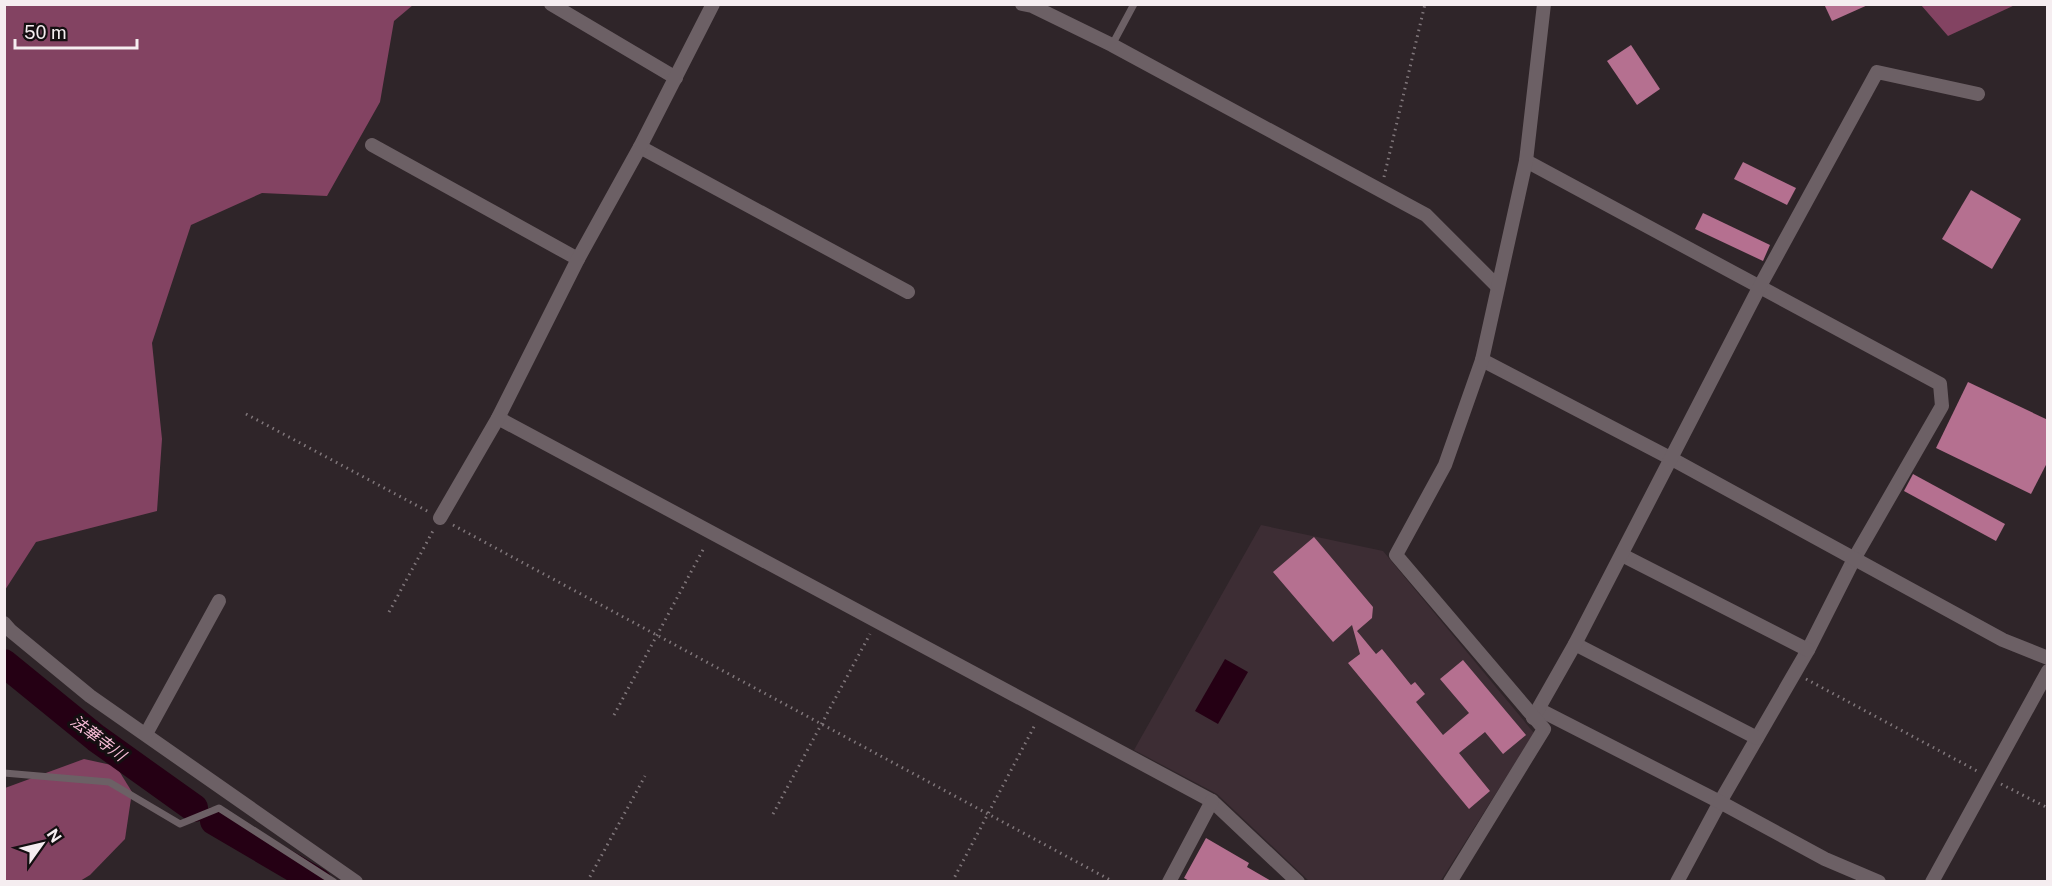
<svg xmlns="http://www.w3.org/2000/svg" width="2052" height="886" font-family="'Public Sans','Noto Sans JP',sans-serif">
<style>
.built{fill:#3d2d34}
.forest{fill:#834362}
.water{fill:#250014}
.lines{fill:none;stroke-linecap:round;stroke-linejoin:round}
.river{stroke:#250014;stroke-width:28}
.building{fill:#b57090}
.path{stroke:#80777b;stroke-width:3;stroke-dasharray:1.5 4.5;stroke-linecap:butt}
.service{stroke:#6c6065;stroke-width:7}
.minor{stroke:#6c6065;stroke-width:14}
.labels{text-anchor:middle;dominant-baseline:central;stroke-width:6;stroke-linejoin:round;paint-order:stroke}
.water-label{font-size:16px;font-style:italic;fill:#f7bcd6;stroke:#140f11}
</style>
<rect width="100%" height="100%" fill="#2f2529"/>
<polygon class="built" points="1261,525 1383,551 1534,733 1440,882 1309,881 1217,794 1134,750"/>
<g class="forest">
<polygon points="5,4 413,5 394,21 380,102 327,196 262,193 191,225 152,343 162,439 157,511 36,542 5,590"/>
<polygon points="1921,5 2015,5 1948,36"/>
<polygon points="84,759 116,766 132,792 125,839 90,875 80,881 5,882 5,788"/>
</g>
<polygon class="water" points="1225,659 1248,672 1218,724 1195,711"/>
<g class="lines">
<g class="river">
<polyline points="4,663 96,738 194,808"/>
<polyline points="214,821 318,882"/>
</g>
</g>
<g class="building">
<polygon points="1824,4 1870,4 1832,21"/>
<polygon points="1631,45 1660,89 1637,105 1607,61"/>
<polygon points="1743,162 1796,188 1787,205 1734,179"/>
<polygon points="1971,190 2021,219 1992,269 1942,239"/>
<polygon points="1703,213 1770,245 1763,261 1695,229"/>
<polygon points="1968,382 2048,420 2048,461 2031,494 1936,448"/>
<polygon points="1913,474 2005,524 1996,541 1904,491"/>
<polygon points="1314,537 1373,607 1372,618 1357,631 1376,654 1382,649 1411,685 1415,682 1425,694 1416,702 1443,735 1469,713 1440,679 1463,660 1526,735 1503,754 1485,732 1459,753 1490,791 1469,809 1348,663 1360,654 1352,625 1333,642 1273,572"/>
<polygon points="1206,838 1249,863 1247,867 1273,882 1191,882 1184,878"/>
</g>
<g class="lines">
<g class="path">
<polyline points="1384,177 1425,4"/>
<polyline points="246,414 429,512"/>
<polyline points="453,525 1114,882"/>
<polyline points="389,612 434,529"/>
<polyline points="1806,679 1977,771"/>
<polyline points="614,715 705,546"/>
<polyline points="2001,784 2048,808"/>
<polyline points="773,814 870,634"/>
<polyline points="587,882 645,776"/>
<polyline points="952,882 1036,723"/>
</g>
<g class="service">
<polyline points="1112,45 1134,4"/>
<polyline points="4,773 109,782 180,824 219,808 334,882"/>
</g>
<g class="minor">
<polyline points="551,4 676,78"/>
<polyline points="1022,4 1032,6 1112,45 1426,215 1497,286"/>
<polyline points="372,145 578,259"/>
<polyline points="640,147 908,292"/>
<polyline points="1526,161 1940,384 1942,406 1854,559 1808,650 1720,802 1677,882"/>
<polyline points="1482,360 1672,459 2003,640 2048,658"/>
<polyline points="498,418 1212,801 1298,882"/>
<polyline points="440,518 498,418 578,259 640,147 713,4"/>
<polyline points="1622,555 1808,650"/>
<polyline points="4,623 11,631 90,696 356,882"/>
<polyline points="1575,644 1757,738"/>
<polyline points="1540,710 1720,802 1825,859 1879,882"/>
<polyline points="1533,718 1575,644 1760,286 1877,72 1978,94"/>
<polyline points="146,734 219,601"/>
<polyline points="1169,882 1212,801"/>
<polyline points="1450,882 1544,729 1396,555 1445,465 1482,360 1526,161 1544,4"/>
<polyline points="1932,882 2048,671"/>
</g>
</g>
<g class="labels">
<g class="water-label">
<text transform="translate(98 738) rotate(37)">法華寺川</text>
</g>
</g>
<rect width="2052" height="886" fill="none" stroke="#f5edf0" stroke-width="12"/>
<g transform="translate(42 844) rotate(56)" stroke="#140f11" stroke-width="4.5" paint-order="stroke">
<path d="M0-4.5L10 22L0 15L-10 22Z" fill="#f5edf0"/>
<text y="-9" font-size="16" font-weight="bold" text-anchor="middle" fill="#f5edf0">N</text>
</g>
<path d="M15 39v9h122v-9" fill="none" stroke="#f5edf0" stroke-width="3"/>
<text x="24" y="39" font-size="18" fill="#f5edf0" stroke="#140f11" stroke-width="4.5" paint-order="stroke">50 m</text>
</svg>
